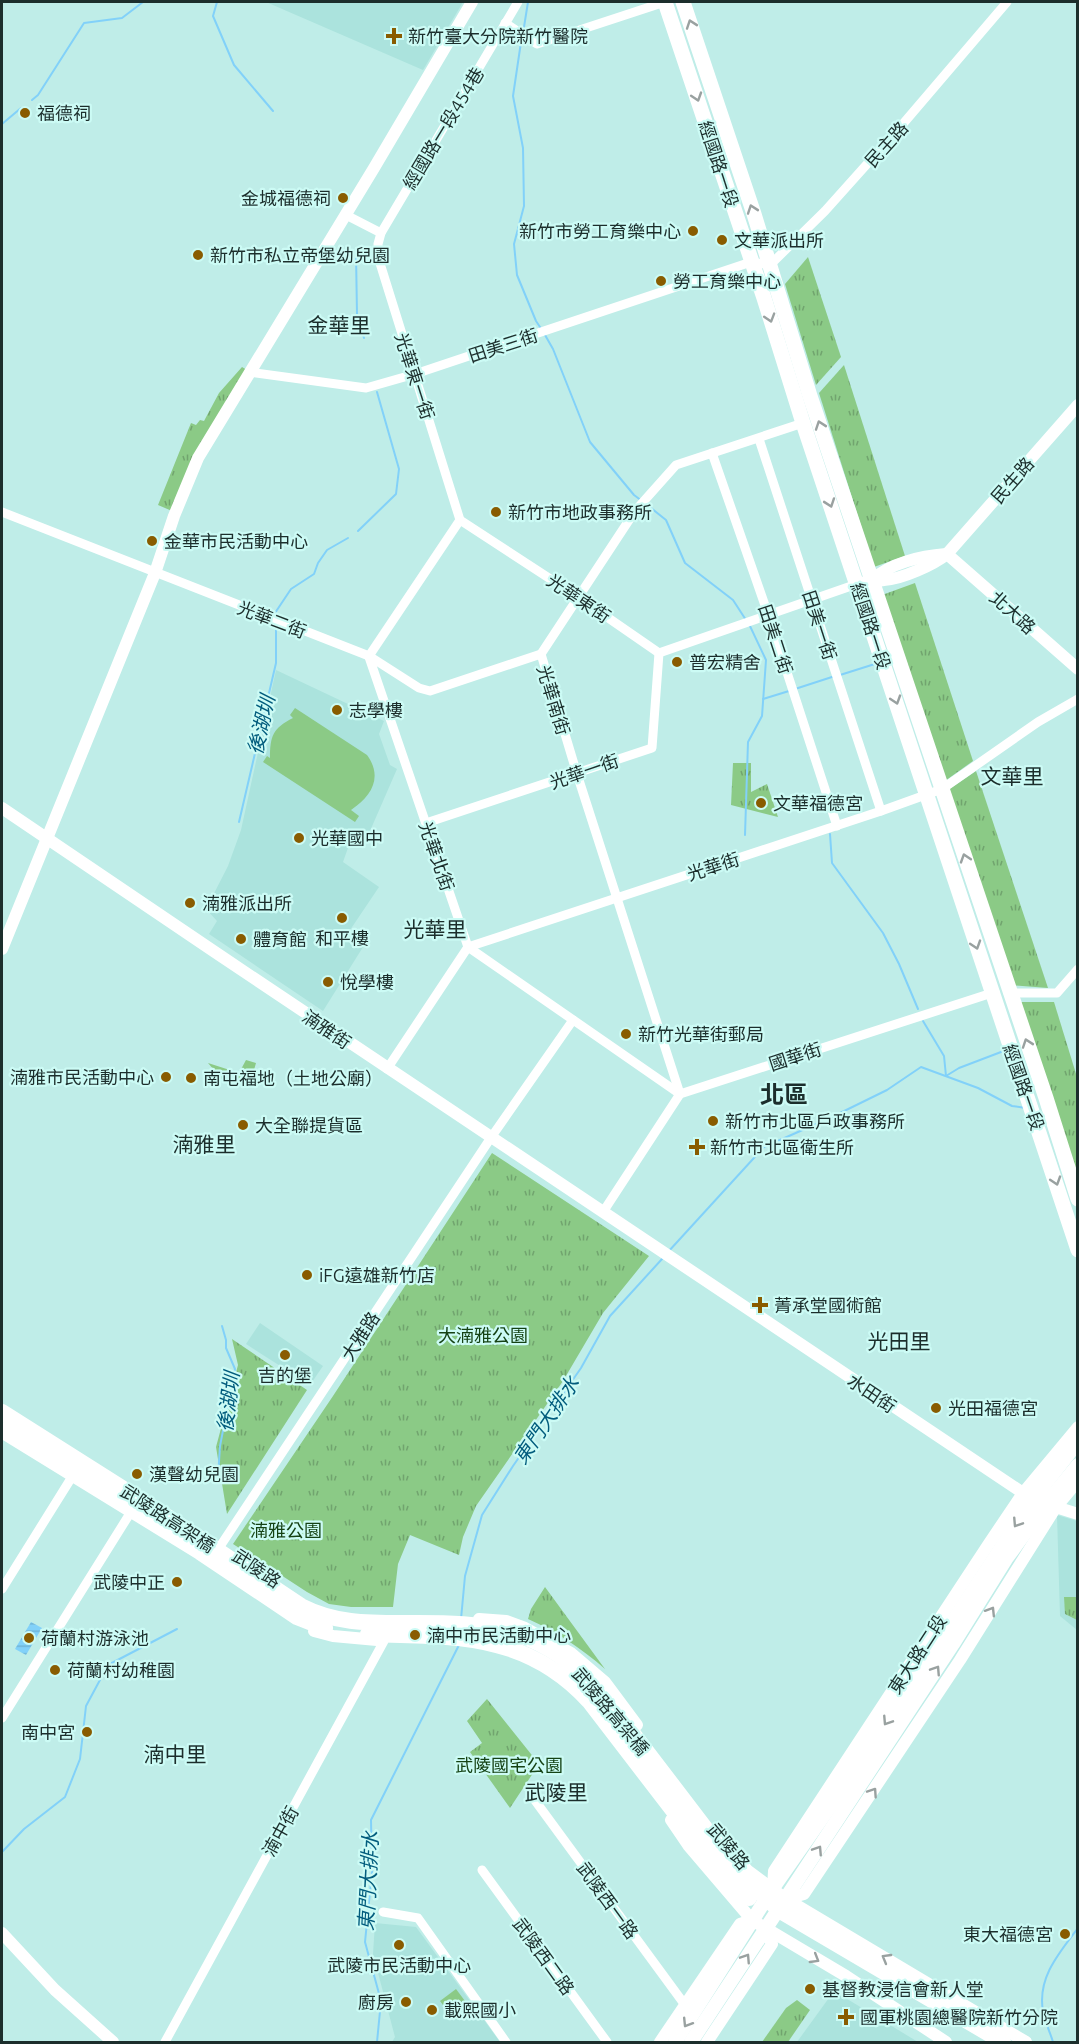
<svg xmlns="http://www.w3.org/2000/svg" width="1079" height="2044" font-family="Ubuntu,'Noto Sans TC',sans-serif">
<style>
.built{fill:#abe3dd}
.green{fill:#8bca86}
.park{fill:url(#park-tufts)}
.water{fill:url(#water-rules)}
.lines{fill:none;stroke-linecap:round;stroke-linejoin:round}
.stream{stroke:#82d1f9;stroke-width:2}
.minor{stroke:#fff;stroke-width:9}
.tertiary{stroke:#fff;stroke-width:12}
.secondary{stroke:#fff;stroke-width:14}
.primary{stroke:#fff;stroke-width:15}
.trunk{stroke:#fff;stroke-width:16}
.oneway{stroke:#99a1a0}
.poi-dot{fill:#895c00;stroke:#ccfbf5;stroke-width:2}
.labels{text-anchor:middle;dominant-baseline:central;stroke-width:4.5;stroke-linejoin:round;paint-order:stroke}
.poi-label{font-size:18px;fill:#1c2e2c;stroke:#ccfbf5;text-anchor:start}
.street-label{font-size:18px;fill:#1c2e2c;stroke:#ccfbf5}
.park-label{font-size:18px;fill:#154214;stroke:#ccfbf5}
.water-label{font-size:20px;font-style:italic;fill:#025c7d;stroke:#ccfbf5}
.quarter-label{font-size:21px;fill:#1c2e2c;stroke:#ccfbf5}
.district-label{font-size:24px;font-weight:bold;fill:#1c2e2c;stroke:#ccfbf5}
</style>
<defs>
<pattern id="park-tufts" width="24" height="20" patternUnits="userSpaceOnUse" patternTransform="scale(1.5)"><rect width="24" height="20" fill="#8bca86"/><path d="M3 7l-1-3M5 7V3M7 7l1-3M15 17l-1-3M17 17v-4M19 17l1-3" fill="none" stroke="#71a46e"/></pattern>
<pattern id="water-rules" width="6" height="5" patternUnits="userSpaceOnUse" patternTransform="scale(1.5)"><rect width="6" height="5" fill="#82d1f9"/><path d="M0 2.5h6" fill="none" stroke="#70b4d6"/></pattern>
</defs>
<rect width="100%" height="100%" fill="#bfede8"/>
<g class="built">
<polygon points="266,2 463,2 423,70"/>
<polygon points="276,670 384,721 379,734 390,765 397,769 370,831 349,845 343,862 379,887 346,936 363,947 323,1011 209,934 217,921 206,909 228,866 241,830"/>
<polygon points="260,1323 323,1366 310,1385 246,1344"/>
<polygon points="1057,1515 1077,1521 1077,1630 1060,1616"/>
<polygon points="375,1923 416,1927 500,2042 392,2042 395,2037 373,1954"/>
<polygon points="834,1991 918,2042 797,2042"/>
</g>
<path class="green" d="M295 708 367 755C383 777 372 796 351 810L359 816 355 822 263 762 267 756 270 758C270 736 273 728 293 718L290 715Z"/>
<g class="park">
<polygon points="808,257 841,357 816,385 785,284"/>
<polygon points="844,365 905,556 874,567 819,393"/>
<polygon points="242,367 247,370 172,511 158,505 191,423 196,425 200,420 204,421 219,393"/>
<polygon points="915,583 973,761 945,781 882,595"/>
<polygon points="733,763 751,763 751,792 767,784 778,817 731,805"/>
<polygon points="976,771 1048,988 1010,985 948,790"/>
<polygon points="1021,1002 1054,1002 1077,1077 1077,1177"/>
<polygon points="246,1060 256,1063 250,1084 225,1083 208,1063 239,1073"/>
<polygon points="492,1153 649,1256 603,1313 563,1381 476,1506 463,1537 459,1555 410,1535 398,1564 393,1607 351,1607 329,1604 307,1592 233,1544 333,1396"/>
<polygon points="232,1339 307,1390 227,1514 216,1447 238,1365"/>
<path d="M545 1587 605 1669C581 1648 557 1632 528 1619L531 1609Z"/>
<polygon points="1064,1597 1077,1597 1077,1620 1065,1614"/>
<polygon points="487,1699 539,1764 510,1808 470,1752 482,1743 467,1721"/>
<polygon points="456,1989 468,2005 452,2017 440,2001"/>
<polygon points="797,2000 810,2010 788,2042 762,2042 786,2008"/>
</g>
<polygon class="water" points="31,1622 42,1628 26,1655 15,1649"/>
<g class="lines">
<g class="stream">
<polyline points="217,2 213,16 234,65 273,111"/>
<polyline points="524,27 528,2"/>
<polyline points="521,42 513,96 523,148 524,206 514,244 517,275 536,321 542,330"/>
<polyline points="32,100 38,95 84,23 122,18 143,2"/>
<polyline points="2,124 21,108"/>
<polyline points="356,254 357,314 364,338"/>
<polyline points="545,335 553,349 590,442 634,495 642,501"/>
<polyline points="646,504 666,520 685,563 733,600 746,620"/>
<polyline points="358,531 396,494 399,469 377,392"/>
<polyline points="275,613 291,589 314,574 318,563 327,550 348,538"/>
<polyline points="840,675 878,663"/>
<polyline points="795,689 835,676"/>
<polyline points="763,699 789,691"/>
<polyline points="239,822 276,663 276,627"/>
<polyline points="830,834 832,863 883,933 899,964 918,1009"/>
<polyline points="745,835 748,742 762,716 766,660 749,624"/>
<polyline points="923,1021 944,1056 946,1076 959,1068 1001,1052"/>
<polyline points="668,1252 764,1147 832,1117 887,1090 921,1067 978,1088 1012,1106 1026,1108"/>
<polyline points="218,1478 220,1446 235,1369 226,1348 226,1340 222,1326"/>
<polyline points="461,1619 465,1576 482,1515 513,1466 581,1368 610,1316 662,1259"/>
<polyline points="2,1852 24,1829 65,1797 80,1759 86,1706 108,1665 177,1629"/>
<polyline points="377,2042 381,2001 365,1942 372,1872 371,1820 459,1645"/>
<path d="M1053 2042C1050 2032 1045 2022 1043 2011 1037 1978 1059 1953 1078 1928"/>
</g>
<g class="minor">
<polyline points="505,23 537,44 665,2"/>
<polyline points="346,215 381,233"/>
<polyline points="249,372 366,388 415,374 751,262 770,265 825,211 902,125 1007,2"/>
<polyline points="759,439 881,811"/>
<polyline points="712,453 768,614 837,826"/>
<polyline points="2,512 369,656 419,688 430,691 541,654"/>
<polyline points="460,520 379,260 378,244 381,233 518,2"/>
<polyline points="460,520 578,597 659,653"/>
<polyline points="659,653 857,584"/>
<polyline points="369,656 460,520"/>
<polyline points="369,657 468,947 680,1094"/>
<polyline points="426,823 652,748 659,653"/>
<polyline points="1008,993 1057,993 1078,969"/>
<polyline points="387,1069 468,947 881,811 942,789 1038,722 1078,699"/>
<polyline points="680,1094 577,774 541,654 635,511 676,465 803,423"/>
<polyline points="603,1212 680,1094 995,992"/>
<polyline points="215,1554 490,1139 573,1020"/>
<polyline points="2,1589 70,1480"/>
<polyline points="2,1718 129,1515"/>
<polyline points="531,1795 685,2005"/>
<polyline points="482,1870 607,2042"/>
<polyline points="383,1912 418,1918 506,2042"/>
<polyline points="165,2042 384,1641 387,1632"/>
</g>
<g class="tertiary">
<polyline points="947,554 1078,669"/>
<path d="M872 580C890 563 921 556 946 554"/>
<path d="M865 582C872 580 877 581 884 580 902 579 933 565 947 554L1078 405"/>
<path d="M2 808C341 1038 681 1266 1023 1493L1046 1504 1078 1514"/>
<polyline points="2,949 155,573 174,516 198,458 374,168 472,2"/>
<polyline points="479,1619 506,1621 525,1628 571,1653 605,1682 637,1725"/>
<polyline points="314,1631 333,1636 377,1640"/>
<polyline points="671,1820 688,1845 752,1920 846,1976 946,2042"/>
<polyline points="741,1863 747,1870 786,1899 1026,2042"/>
<polyline points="773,1888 774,1871 988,1545 1023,1493 1078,1427"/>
<polyline points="786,1899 804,1894 960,1660 1056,1507 1078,1481"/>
<polyline points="2,1933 55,1990 113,2042"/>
<polyline points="660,2042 740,1924 752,1920"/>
<polyline points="707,2042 772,1944 765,1929"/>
</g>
<g class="secondary">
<polyline points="675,2042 773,1888 843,1788 1034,1498 1078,1442"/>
<polyline points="691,2042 953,1644 1006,1559 1046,1504 1078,1465"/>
</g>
<g class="primary">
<polyline points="665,2 764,298 803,423 1078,1250"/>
<polyline points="683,2 754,214 810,396 1046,1098 1078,1199"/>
</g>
<g class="trunk">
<path d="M2 1412 163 1514 301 1606C334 1623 366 1623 403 1623 492 1622 543 1627 605 1697L731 1862C747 1881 764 1898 784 1913L1003 2042"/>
<polyline points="2,1430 200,1552 297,1617 325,1628"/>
<path d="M368 1634C454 1637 526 1632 589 1701L705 1852 749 1898"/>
</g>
</g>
<defs><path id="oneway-chevron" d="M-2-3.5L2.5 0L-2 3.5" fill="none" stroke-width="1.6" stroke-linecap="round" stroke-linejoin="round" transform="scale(1.5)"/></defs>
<g class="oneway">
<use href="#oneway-chevron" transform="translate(691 24) rotate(-109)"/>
<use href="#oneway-chevron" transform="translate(697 97) rotate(72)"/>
<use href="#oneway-chevron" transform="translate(752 209) rotate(-109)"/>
<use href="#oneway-chevron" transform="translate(770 318) rotate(73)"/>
<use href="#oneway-chevron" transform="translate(820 425) rotate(-109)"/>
<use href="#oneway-chevron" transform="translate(830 503) rotate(71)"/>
<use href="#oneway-chevron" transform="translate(896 700) rotate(72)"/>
<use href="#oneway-chevron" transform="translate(965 858) rotate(-108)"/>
<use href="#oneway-chevron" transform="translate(976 945) rotate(72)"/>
<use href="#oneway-chevron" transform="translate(1027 1043) rotate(-109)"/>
<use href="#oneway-chevron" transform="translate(1056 1181) rotate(72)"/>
<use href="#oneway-chevron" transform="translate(1017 1523) rotate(123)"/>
<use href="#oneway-chevron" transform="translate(991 1611) rotate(-58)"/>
<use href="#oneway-chevron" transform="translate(936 1670) rotate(-57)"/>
<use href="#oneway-chevron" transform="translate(887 1721) rotate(123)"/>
<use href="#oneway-chevron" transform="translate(873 1792) rotate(-56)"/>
<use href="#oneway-chevron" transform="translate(818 1850) rotate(-57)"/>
<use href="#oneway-chevron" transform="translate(746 1958) rotate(-57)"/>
<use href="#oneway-chevron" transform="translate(886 1958) rotate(-150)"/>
<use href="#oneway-chevron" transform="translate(815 1959) rotate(31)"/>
<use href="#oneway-chevron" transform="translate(687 2023) rotate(122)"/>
</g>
<g class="poi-dot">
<path d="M391 27h6v6h6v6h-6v6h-6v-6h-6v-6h6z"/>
<circle cx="25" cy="113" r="6"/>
<circle cx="343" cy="198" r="6"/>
<circle cx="693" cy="231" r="6"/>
<circle cx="722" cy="240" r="6"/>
<circle cx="198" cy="255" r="6"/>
<circle cx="661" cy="281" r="6"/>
<circle cx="496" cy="512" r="6"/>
<circle cx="152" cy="541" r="6"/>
<circle cx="677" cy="662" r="6"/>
<circle cx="337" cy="710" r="6"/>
<circle cx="761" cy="803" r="6"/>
<circle cx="299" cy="838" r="6"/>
<circle cx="190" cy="903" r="6"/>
<circle cx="342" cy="918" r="6"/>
<circle cx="241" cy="939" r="6"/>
<circle cx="328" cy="982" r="6"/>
<circle cx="626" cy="1034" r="6"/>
<circle cx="166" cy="1077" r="6"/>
<circle cx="191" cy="1078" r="6"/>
<circle cx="713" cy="1121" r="6"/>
<circle cx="243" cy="1125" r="6"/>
<path d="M694 1138h6v6h6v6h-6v6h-6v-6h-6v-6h6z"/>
<circle cx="307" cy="1275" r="6"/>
<path d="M757 1296h6v6h6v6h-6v6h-6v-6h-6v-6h6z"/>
<circle cx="285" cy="1355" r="6"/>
<circle cx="936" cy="1408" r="6"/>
<circle cx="137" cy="1474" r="6"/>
<circle cx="177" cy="1582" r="6"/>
<circle cx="415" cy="1635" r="6"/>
<circle cx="29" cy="1638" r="6"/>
<circle cx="55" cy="1670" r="6"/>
<circle cx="87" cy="1732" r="6"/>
<circle cx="1065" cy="1934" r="6"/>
<circle cx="399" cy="1945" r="6"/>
<circle cx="810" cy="1989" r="6"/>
<circle cx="406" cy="2002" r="6"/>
<circle cx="432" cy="2010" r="6"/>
<path d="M843 2008h6v6h6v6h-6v6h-6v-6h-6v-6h6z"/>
</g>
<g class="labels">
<g class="poi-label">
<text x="408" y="36">新竹臺大分院新竹醫院</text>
<text x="37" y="113">福德祠</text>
<text x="331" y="198" text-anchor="end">金城福德祠</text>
<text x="681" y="231" text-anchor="end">新竹市勞工育樂中心</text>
<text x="734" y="240">文華派出所</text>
<text x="210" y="255">新竹市私立帝堡幼兒園</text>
<text x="673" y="281">勞工育樂中心</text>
<text x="508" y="512">新竹市地政事務所</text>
<text x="164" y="541">金華市民活動中心</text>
<text x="689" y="662">普宏精舍</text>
<text x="349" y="710">志學樓</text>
<text x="773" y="803">文華福德宮</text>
<text x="311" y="838">光華國中</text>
<text x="202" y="903">湳雅派出所</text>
<text x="342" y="938" text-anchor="middle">和平樓</text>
<text x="253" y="939">體育館</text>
<text x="340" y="982">悅學樓</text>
<text x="638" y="1034">新竹光華街郵局</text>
<text x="154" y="1077" text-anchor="end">湳雅市民活動中心</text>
<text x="203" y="1078">南屯福地（土地公廟）</text>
<text x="725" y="1121">新竹市北區戶政事務所</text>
<text x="255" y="1125">大全聯提貨區</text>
<text x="710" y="1147">新竹市北區衛生所</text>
<text x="319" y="1275">iFG遠雄新竹店</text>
<text x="774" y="1305">菁承堂國術館</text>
<text x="285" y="1375" text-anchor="middle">吉的堡</text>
<text x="948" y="1408">光田福德宮</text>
<text x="149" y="1474">漢聲幼兒園</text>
<text x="165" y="1582" text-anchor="end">武陵中正</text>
<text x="427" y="1635">湳中市民活動中心</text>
<text x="41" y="1638">荷蘭村游泳池</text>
<text x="67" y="1670">荷蘭村幼稚園</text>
<text x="75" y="1732" text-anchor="end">南中宮</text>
<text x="1053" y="1934" text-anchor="end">東大福德宮</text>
<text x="399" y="1965" text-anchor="middle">武陵市民活動中心</text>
<text x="822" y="1989">基督教浸信會新人堂</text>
<text x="394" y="2002" text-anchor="end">廚房</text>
<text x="444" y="2010">載熙國小</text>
<text x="860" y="2017">國軍桃園總醫院新竹分院</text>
</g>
<g class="street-label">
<text transform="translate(443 128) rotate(-59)">經國路一段454巷</text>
<text transform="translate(886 144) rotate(-48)">民主路</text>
<text transform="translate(719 164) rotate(72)">經國路一段</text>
<text transform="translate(503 345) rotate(-18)">田美三街</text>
<text transform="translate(415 376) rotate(72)">光華東一街</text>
<text transform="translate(1012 480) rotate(-49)">民生路</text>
<text transform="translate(579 598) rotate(34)">光華東街</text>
<text transform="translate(1013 612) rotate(42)">北大路</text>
<text transform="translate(272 619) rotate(21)">光華二街</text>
<text transform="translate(820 625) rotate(72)">田美一街</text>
<text transform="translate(871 626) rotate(72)">經國路一段</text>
<text transform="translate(776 639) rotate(72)">田美二街</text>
<text transform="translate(554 700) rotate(73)">光華南街</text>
<text transform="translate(584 771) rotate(-19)">光華一街</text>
<text transform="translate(437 856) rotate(71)">光華北街</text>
<text transform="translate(713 866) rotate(-18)">光華街</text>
<text transform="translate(327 1029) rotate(34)">湳雅街</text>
<text transform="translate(795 1056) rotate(-18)">國華街</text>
<text transform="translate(1024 1087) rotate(71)">經國路一段</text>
<text transform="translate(360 1336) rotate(-57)">大雅路</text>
<text transform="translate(872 1393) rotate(34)">水田街</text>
<text transform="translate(168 1518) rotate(33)">武陵路高架橋</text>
<text transform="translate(257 1568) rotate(34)">武陵路</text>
<text transform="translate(917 1654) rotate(-57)">東大路二段</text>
<text transform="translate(611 1711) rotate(50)">武陵路高架橋</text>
<text transform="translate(280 1831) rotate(-61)">湳中街</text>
<text transform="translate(729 1846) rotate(50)">武陵路</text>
<text transform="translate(608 1900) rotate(54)">武陵西一路</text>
<text transform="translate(544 1956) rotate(54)">武陵西二路</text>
</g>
<g class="park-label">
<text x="483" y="1335">大湳雅公園</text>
<text x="286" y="1530">湳雅公園</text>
<text x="509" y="1765">武陵國宅公園</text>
</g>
<g class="water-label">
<text transform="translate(261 725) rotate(-77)">後湖圳</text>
<text transform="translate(228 1402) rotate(-83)">後湖圳</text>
<text transform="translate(546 1420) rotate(-56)">東門大排水</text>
<text transform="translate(368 1881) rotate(-87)">東門大排水</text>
</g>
<g class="quarter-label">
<text x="339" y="325">金華里</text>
<text x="1012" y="776">文華里</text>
<text x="435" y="929">光華里</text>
<text x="204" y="1144">湳雅里</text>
<text x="899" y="1341">光田里</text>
<text x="175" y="1754">湳中里</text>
<text x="556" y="1792">武陵里</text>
</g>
<g class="district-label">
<text x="784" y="1094">北區</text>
</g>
</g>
<rect width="1079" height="2044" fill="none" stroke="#1c2e2c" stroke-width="6"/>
</svg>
